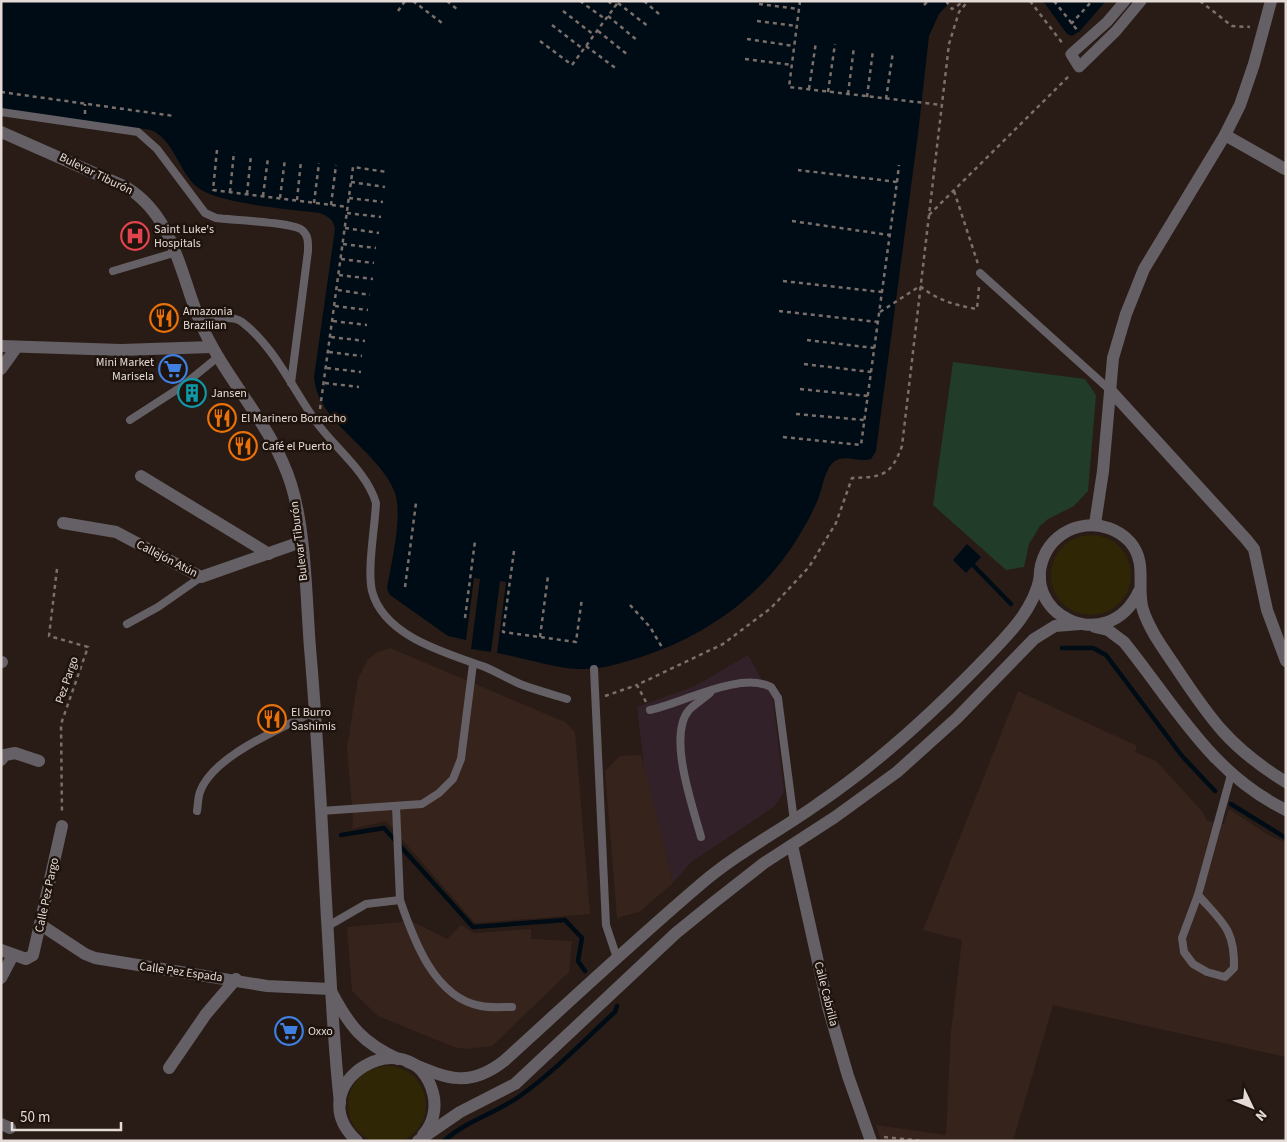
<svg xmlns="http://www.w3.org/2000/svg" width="1287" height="1142" font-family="'Source Sans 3',sans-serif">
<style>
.commercial{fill:#322129}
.built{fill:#36231b}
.green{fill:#213c28}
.sand{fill:#2e2605}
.water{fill:#000c15}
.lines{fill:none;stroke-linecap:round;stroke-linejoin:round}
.stream{stroke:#000c15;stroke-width:4.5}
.path{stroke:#7a6f6a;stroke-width:2.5;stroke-dasharray:4 4;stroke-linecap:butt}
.service{stroke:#656066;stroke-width:8}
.pedestrian{stroke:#656066;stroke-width:11}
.minor{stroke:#656066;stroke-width:12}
.tertiary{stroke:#656066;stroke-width:12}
.labels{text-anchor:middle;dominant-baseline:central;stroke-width:5;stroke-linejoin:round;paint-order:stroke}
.street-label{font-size:12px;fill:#e4dbd7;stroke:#1f130d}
.poi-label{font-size:12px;fill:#e4dbd7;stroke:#1f130d;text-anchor:start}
</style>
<rect width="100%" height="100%" fill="#291c16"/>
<polygon class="commercial" points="748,655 773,699 784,792 774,807 691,862 673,883 645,775 637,707 695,686"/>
<g class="built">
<polygon points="390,648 565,722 575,732 590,914 475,923 386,821 352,829 353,817 347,748 358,679 368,659 378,652"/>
<polygon points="1018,691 1137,746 1135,752 1156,761 1203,812 1207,821 1224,824 1229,809 1267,834 1286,843 1286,1057 1053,1005 1013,1141 881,1141 876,1125 946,1135 951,1032 962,940 923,930"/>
<polygon points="641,755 673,883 639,912 617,918 605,771 620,756"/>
<polygon points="411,921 447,939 461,925 474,933 531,929 531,939 572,941 569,972 492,1046 465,1049 454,1047 378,1016 352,991 347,927"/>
</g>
<polygon class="green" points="953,362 1085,379 1096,395 1088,491 1074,506 1048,519 1040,526 1029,544 1024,567 1006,570 933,505"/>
<g class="sand">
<circle cx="1091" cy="575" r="40"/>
<circle cx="387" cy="1105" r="39"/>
</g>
<g class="water">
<path d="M1 1H951L939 14 929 36 918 134 876 451 871 459C859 463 846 454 835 461 824 469 823 488 818 499 813 512 806 524 799 536 762 598 700 640 631 660 615 665 600 669 583 669 561 670 521 657 497 653L506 582 500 581 491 652 471 649 480 579 474 578 466 640 448 636 390 595 387 589C391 563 403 517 395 493 380 451 317 423 314 377L335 229C333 219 329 217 320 213 292 209 215 204 196 186 179 171 173 139 151 130L1 110Z"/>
<polygon points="1043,1 1106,1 1080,31 1072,36 1067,34"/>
<polygon points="967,544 981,557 966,573 953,560"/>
</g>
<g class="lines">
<g class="stream">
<polyline points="973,565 1011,604"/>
<polyline points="1062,648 1093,648 1106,655 1182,756 1215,791"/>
<polyline points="1231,804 1286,838"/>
<polyline points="341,835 384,828 473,927 565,920 582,938 578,961 585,971"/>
<path d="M444 1141C466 1121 496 1113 520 1096 554 1072 584 1040 615 1012L617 1006"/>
</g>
<g class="path">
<polyline points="413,1 442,23"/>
<polyline points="447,1 458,10"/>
<polyline points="580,1 605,19"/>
<polyline points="608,1 615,7"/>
<polyline points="644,1 659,14"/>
<polyline points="800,1 789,87 942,105"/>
<polyline points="946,1 952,9 960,4 964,5"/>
<polyline points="1030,1 1063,44"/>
<polyline points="1054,1 1078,31"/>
<polyline points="1200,1 1232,26 1250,27"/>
<polyline points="618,3 649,27"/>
<polyline points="759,4 799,9"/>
<polyline points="924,5 928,1"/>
<polyline points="398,11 405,1"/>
<polyline points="563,11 594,35"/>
<polyline points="608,16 638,41"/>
<polyline points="757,21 797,26"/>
<polyline points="1071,24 1092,1"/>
<polyline points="552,25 583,49"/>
<polyline points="598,31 628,55"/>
<polyline points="747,39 794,46"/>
<polyline points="540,41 572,65 619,1"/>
<polyline points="586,46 618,70"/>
<polyline points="745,59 792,65"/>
<polyline points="809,89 816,42"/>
<polyline points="1,92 174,116"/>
<polyline points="828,92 835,44"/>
<polyline points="848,94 854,47"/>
<polyline points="867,97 873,50"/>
<polyline points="886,99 893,52"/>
<polyline points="85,114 85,104"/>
<polyline points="217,150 213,190 348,207"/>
<polyline points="351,182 385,187"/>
<polyline points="897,182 899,165"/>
<polyline points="954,191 978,264"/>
<polyline points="230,192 234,152"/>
<polyline points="247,194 251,155"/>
<polyline points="263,196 268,158"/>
<polyline points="280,198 285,159"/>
<polyline points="349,198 383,202"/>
<polyline points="297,200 301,161"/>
<polyline points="314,203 319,163"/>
<polyline points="331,205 336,165"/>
<polyline points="347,213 381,217"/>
<polyline points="929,215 1070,75"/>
<polyline points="792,221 889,235"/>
<polyline points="345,228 379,233"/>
<polyline points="343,244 376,248"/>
<polyline points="341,259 374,263"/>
<polyline points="339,275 373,279"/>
<polyline points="783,281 882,292"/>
<polyline points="338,290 370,295"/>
<polyline points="335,306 368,310"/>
<polyline points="779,311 878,322"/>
<path d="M880 312 920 286C937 300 954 305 977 309L979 287"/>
<polyline points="333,321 367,325"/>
<polyline points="331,337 365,341"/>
<polyline points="807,340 874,348"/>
<polyline points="329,352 362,356"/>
<polyline points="804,364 871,372"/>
<polyline points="327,368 361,372"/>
<polyline points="325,383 359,387"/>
<polyline points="800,389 868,396"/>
<polyline points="320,409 353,167 387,172"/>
<polyline points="796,414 864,420"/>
<polyline points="783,437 861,445 897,182 798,170"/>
<polyline points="514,551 503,632 576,642 582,598"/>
<polyline points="57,569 49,636 88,647 61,724 62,814"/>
<polyline points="405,587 416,503"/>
<polyline points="630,605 650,627 663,649"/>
<polyline points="465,618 475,541"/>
<polyline points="540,637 548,576"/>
<polyline points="605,696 637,685"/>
<path d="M646 702 637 685 723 644 771 608 809 567 836 523 852 478C882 477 891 476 902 446L949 44 959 12 968 1"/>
<polyline points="884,1137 923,1141"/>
</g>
<g class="service">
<path d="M1 112 138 132 157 149 205 213 216 218C231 220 292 222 302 230 309 236 308 243 308 251L291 383"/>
<polyline points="113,271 177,252"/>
<polyline points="980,273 1110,390"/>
<path d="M200 322C213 320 231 314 242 322 275 347 293 390 317 423 336 449 367 472 376 503 375 527 367 569 372 591 384 637 447 653 485 667 497 672 508 679 520 684 535 690 552 694 567 699"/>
<polyline points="130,420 181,387 218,357"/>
<polyline points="127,624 158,607 201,577"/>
<polyline points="594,669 606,925 617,958"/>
<path d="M650 710C682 703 741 671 771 687L778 698 794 821"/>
<path d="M197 811C198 805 198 797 200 792 213 755 283 728 315 711"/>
<polyline points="321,811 422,804 439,793 453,779 461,759 473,664"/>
<path d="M701 837C693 807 667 736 689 710 695 704 703 699 710 693"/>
<path d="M1198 895C1222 922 1235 929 1234 968L1225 977 1207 972 1193 964 1184 952 1182 938 1198 895 1231 775"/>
<path d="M400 900C413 938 434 998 481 1006 491 1008 502 1007 512 1007"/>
<polyline points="328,926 366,904 400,900 396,806"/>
</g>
<polyline class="pedestrian" points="1125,1 1107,22 1071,54 1079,67 1116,31 1141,1"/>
<g class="minor">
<path d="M1 132 126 187C175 217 180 275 201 324 226 381 272 424 291 484 306 532 306 597 310 648 318 738 322 829 327 919 331 981 333 1042 340 1103"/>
<polyline points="1225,135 1285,169"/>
<polyline points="1,346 121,350 212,347"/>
<polyline points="1,369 16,348"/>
<polyline points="1110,390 1246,539 1254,549 1267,610 1286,661"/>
<polyline points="141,476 269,554"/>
<polyline points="63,523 116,532 201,577 301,542"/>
<polyline points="1095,524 1103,471 1113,358 1126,314 1144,269 1225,135 1240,105 1254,64 1271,1"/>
<polyline points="1,662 2,662"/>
<polyline points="1,760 5,755 15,753 39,761"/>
<polyline points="792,845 828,1007 848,1076 871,1141"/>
<polyline points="41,925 85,954 95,958 267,986 330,989"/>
<polyline points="1,950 26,959 33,955 62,826"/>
<polyline points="1,978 13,955"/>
<path d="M332 993C350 1027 363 1043 398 1059"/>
<polyline points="169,1068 206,1014 236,979"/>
<polyline points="1,1124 10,1128"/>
</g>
<g class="tertiary">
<path d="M1139 591C1108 659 1015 613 1046 552 1063 521 1106 516 1130 542 1148 563 1136 587 1143 610 1150 631 1163 648 1175 666 1210 719 1230 748 1286 782"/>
<path d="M1095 627 1108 630 1124 642C1175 705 1210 773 1286 810"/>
<path d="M408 1062C446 1078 468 1089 504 1061 569 1002 634 941 701 884 737 853 780 831 819 803 878 763 930 715 979 665 1004 639 1033 613 1040 577"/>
<path d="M357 1141C296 1084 411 1015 433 1093 437 1108 433 1124 423 1135"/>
<polyline points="418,1141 460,1112 515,1084 676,933 713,903 764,863 835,817 897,772 957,718 1034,639 1055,626 1080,624"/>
</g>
</g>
<defs>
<symbol id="hospital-ring" viewBox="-11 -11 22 22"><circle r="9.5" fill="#1f130d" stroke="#e0444e" stroke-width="1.5"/><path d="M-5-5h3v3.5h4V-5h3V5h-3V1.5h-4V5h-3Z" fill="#e0444e"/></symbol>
<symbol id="restaurant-ring" viewBox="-11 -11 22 22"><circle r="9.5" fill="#1f130d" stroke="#e8710a" stroke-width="1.5"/><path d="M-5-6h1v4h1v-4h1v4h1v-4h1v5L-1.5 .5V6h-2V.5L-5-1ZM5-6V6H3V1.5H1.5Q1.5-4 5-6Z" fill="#e8710a"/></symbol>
<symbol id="supermarket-ring" viewBox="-11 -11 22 22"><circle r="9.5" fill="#1f130d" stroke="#3f7fe0" stroke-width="1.5"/><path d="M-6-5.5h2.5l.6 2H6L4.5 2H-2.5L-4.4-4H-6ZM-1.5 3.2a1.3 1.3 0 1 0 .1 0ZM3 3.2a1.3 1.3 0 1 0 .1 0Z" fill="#3f7fe0"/></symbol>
<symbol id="building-ring" viewBox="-11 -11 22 22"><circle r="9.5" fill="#1f130d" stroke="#0f9aa8" stroke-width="1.5"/><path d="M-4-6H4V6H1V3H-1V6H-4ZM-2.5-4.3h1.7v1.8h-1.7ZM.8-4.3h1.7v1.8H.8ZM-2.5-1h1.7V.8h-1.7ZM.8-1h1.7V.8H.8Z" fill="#0f9aa8"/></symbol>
</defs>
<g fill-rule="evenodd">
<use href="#hospital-ring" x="119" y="220" width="32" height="32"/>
<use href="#restaurant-ring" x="148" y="302" width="32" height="32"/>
<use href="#supermarket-ring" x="157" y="353" width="32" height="32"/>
<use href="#building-ring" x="176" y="377" width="32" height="32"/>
<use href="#restaurant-ring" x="206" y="402" width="32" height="32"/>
<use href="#restaurant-ring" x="227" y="430" width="32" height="32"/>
<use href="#restaurant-ring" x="256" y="703" width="32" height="32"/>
<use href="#supermarket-ring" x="273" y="1015" width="32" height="32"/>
</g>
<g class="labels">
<g class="street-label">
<text transform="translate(96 174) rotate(26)">Bulevar Tiburón</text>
<text transform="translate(299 541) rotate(-97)">Bulevar Tiburón</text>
<text transform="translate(167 559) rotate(27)">Callejón Atún</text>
<text transform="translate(67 680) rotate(-71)">Pez Pargo</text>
<text transform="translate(47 895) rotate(-78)">Calle Pez Pargo</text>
<text transform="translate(181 972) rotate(8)">Calle Pez Espada</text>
<text transform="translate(826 994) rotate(76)">Calle Cabrilla</text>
</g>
<g class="poi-label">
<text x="154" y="229">Saint Luke's<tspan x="154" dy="14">Hospitals</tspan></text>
<text x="183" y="311">Amazonia<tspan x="183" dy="14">Brazilian</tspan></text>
<text x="154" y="362" text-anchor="end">Mini Market<tspan x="154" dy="14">Marisela</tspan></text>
<text x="211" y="393">Jansen</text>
<text x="241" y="418">El Marinero Borracho</text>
<text x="262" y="446">Café el Puerto</text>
<text x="291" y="712">El Burro<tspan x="291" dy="14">Sashimis</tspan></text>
<text x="308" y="1031">Oxxo</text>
</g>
</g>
<rect width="1287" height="1142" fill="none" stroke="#e4dbd7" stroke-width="5"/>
<g transform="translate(1252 1107) rotate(133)" stroke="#1f130d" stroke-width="4" paint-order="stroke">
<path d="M0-4L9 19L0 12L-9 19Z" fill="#e4dbd7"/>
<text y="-8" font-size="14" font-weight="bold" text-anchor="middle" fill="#e4dbd7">N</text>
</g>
<path d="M12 1122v8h109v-8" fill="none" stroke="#e4dbd7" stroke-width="2.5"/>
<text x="20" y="1122" font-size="15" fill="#e4dbd7" stroke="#1f130d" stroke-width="4" paint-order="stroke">50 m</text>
</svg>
